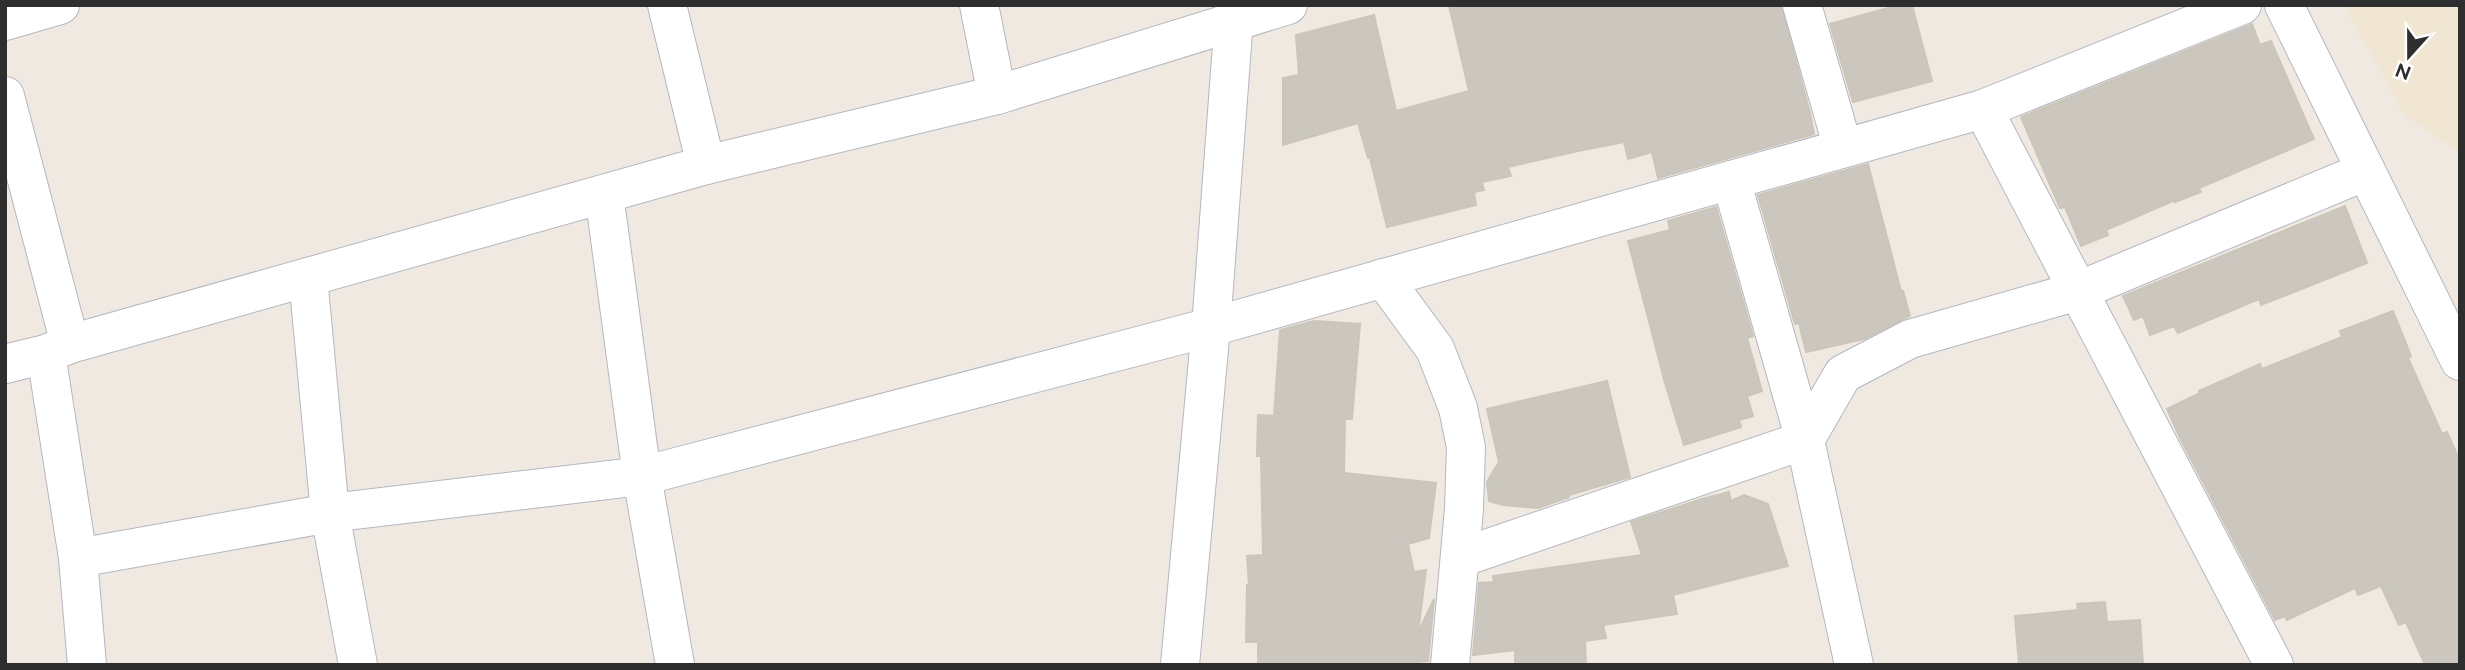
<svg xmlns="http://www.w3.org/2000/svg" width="2465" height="670" font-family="Raleway,sans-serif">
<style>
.education{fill:#f0e6d1}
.building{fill:#cbc7bf;stroke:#cbc5ba;stroke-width:2}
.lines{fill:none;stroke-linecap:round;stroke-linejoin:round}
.minor-casing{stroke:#b4b7c1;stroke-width:40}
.minor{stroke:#fff;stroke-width:38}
</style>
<rect width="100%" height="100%" fill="#efe9e1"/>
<polygon class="education" points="2344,5 2460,5 2460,153 2405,115"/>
<g class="building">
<polygon points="1449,5 1781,5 1810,113 1814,134 1658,178 1652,152 1628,159 1624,142 1578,151 1508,167 1511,176 1482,182 1484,190 1474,192 1476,205 1387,227 1370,158 1368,158 1358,123 1283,145 1283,78 1299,75 1296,35 1374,15 1396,111 1469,91"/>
<polygon points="1899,5 1912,5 1932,81 1853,102 1830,24"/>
<polygon points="2252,24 2260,45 2271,41 2314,139 2199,188 2201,192 2175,202 2175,200 2106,230 2108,235 2081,246 2065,207 2060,208 2021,117"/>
<polygon points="1868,164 1901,291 1903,291 1910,316 1864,339 1806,352 1799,323 1795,324 1758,195"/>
<polygon points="2345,206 2367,263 2261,305 2259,299 2178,333 2174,326 2150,335 2143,316 2134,320 2123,296"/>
<polygon points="1716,207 1753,336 1747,338 1762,391 1747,396 1753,416 1739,420 1741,427 1684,445 1665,383 1628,241 1670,230 1668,221"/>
<polygon points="2393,311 2411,356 2408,358 2442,434 2447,432 2460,461 2460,665 2425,665 2406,622 2399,625 2381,586 2358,595 2355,588 2287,620 2285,616 2275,620 2180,438 2167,409 2200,393 2199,391 2260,364 2262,369 2342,337 2340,331"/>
<polygon points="1314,321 1360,324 1352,419 1345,419 1344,473 1436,483 1429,538 1408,544 1414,572 1426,570 1418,633 1434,599 1428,661 1415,662 1415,665 1258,665 1258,642 1246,642 1247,585 1249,585 1247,556 1263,555 1261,456 1257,456 1258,415 1274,416 1280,330"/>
<polygon points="1607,381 1630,477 1569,495 1569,497 1538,508 1503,505 1489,501 1487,482 1499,462 1487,409"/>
<polygon points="1729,492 1731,501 1744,495 1768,504 1788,566 1673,595 1677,614 1603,625 1606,638 1585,641 1586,665 1515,665 1515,650 1473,655 1479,583 1494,582 1493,576 1642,555 1631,522 1702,499"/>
<polygon points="2105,602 2107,622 2140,620 2143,665 2019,665 2015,616 2078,610 2077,604"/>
</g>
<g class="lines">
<defs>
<g id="minor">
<polyline points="667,5 706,165"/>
<polyline points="979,5 997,95"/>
<polyline points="1802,5 1843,148"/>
<polyline points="2284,5 2460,361"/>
<polyline points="5,21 60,5"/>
<polyline points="5,96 70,344"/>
<polyline points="1983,109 2274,665"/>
<polyline points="1731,180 1805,440 1854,665"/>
<polyline points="604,194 642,476 675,665"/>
<polyline points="308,277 330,513 358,665"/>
<polyline points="1383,278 1435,349 1458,408 1466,447 1464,509 1450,665"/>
<polyline points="46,354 78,558 87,665"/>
<polyline points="5,364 46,354 70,344 706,165 997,95 1288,5"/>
<polyline points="78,558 330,513 642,476 1211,327 1983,109 2242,5"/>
<polyline points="1460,558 1805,440 1843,374 1910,339 2078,291 2366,171"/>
<polyline points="1180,665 1211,327 1235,5"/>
</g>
</defs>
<use href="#minor" class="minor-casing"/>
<use href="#minor" class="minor"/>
</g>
<rect width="2465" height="670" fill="none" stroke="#2e2e2e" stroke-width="14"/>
<g transform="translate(2409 56) rotate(201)" stroke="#ffffff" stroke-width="5" paint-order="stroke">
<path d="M0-5L12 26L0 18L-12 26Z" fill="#2e2e2e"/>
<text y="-10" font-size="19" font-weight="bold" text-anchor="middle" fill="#2e2e2e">N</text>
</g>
</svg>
